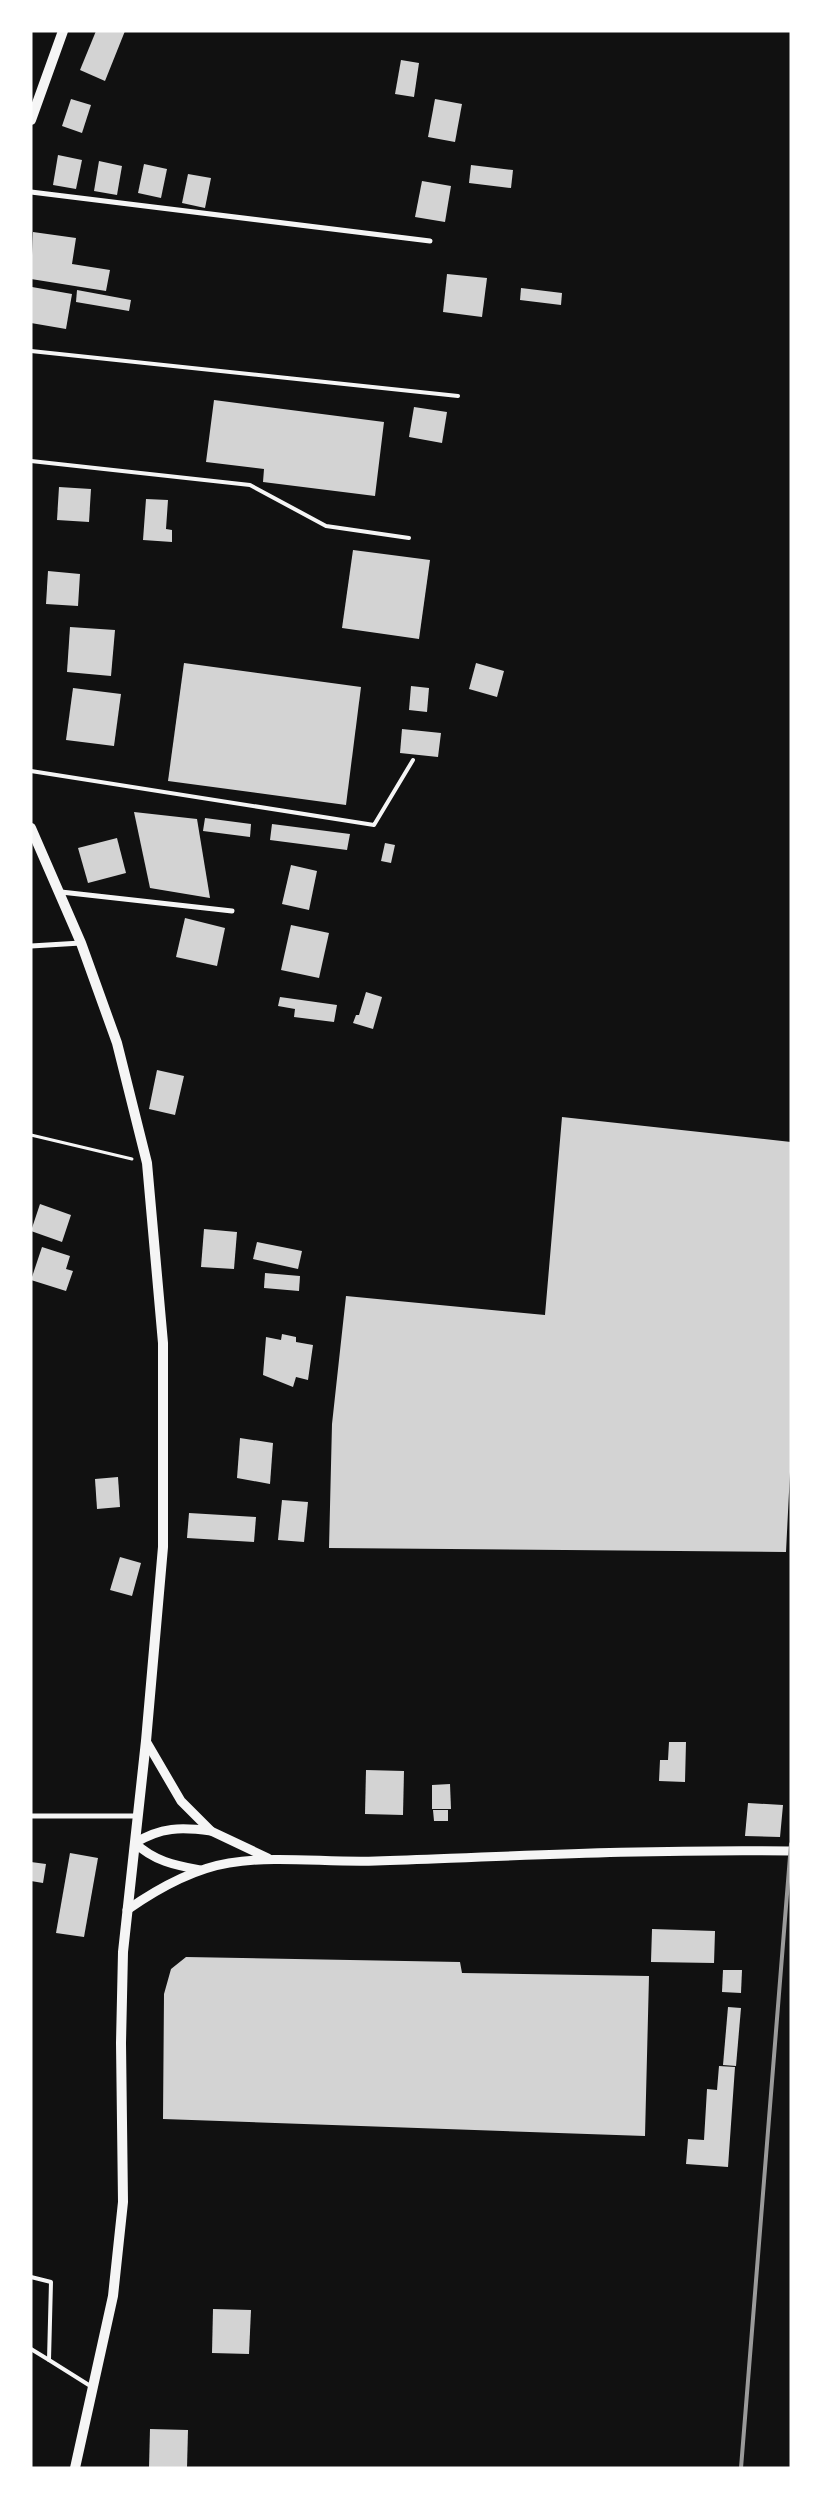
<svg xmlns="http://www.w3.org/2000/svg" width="822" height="2499" font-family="'Asap Condensed',sans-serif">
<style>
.building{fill:#d3d3d3}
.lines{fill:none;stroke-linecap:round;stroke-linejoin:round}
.path{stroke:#f5f5f5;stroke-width:3}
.service{stroke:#f5f5f5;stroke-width:4}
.minor{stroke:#f5f5f5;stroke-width:5}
.tertiary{stroke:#f5f5f5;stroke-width:9}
.secondary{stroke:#f5f5f5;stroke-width:10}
.rail{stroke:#9a9a9a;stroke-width:4}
</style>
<rect width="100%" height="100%" fill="#111"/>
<g class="building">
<polygon points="96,31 125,31 105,81 80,70"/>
<polygon points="401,60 419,63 414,97 395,94"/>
<polygon points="71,99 91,105 82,133 62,126"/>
<polygon points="435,99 462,104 455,142 428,137"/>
<polygon points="58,155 82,160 76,189 53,185"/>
<polygon points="99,161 122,166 117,195 94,191"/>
<polygon points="144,164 167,169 161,198 138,193"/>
<polygon points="471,165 513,170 511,188 469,183"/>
<polygon points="188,174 211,178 205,208 182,203"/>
<polygon points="422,181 451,186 445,222 415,217"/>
<polygon points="33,232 76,238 72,264 110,270 106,291 31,279"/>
<polygon points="447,274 487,278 482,317 443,312"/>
<polygon points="32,287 72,294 66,329 31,323"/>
<polygon points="521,288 562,293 561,305 520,300"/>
<polygon points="77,290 131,300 129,311 76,302"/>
<polygon points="214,400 384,422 375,496 263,482 264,469 206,462"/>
<polygon points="414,407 447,412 442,443 409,437"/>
<polygon points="59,487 91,489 89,522 57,520"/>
<polygon points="146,499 168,500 166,529 172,530 172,542 143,540"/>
<polygon points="353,550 430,560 419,639 342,628"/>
<polygon points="48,571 80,574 78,606 46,604"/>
<polygon points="70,627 115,630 111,676 67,672"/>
<polygon points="184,663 361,687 346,805 168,781"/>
<polygon points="476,663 504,671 497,697 469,689"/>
<polygon points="411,686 429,688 427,712 409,710"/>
<polygon points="73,688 121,694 114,746 66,740"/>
<polygon points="402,729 441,733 438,757 400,753"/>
<polygon points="134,812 197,819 210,898 150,888"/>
<polygon points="205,818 251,824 250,837 203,831"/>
<polygon points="272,824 350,834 347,850 270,840"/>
<polygon points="117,838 126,873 88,883 78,848"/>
<polygon points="385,843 395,845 391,863 381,861"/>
<polygon points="291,865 317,871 309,910 282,904"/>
<polygon points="185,918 225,928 217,966 176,957"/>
<polygon points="291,925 329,933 319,978 281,970"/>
<polygon points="366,992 382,997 373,1029 353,1023 356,1015 359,1015"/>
<polygon points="280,997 337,1005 334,1022 294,1017 295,1009 278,1006"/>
<polygon points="157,1070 184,1076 175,1115 149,1109"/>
<polygon points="562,1117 791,1142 791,1452 786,1552 329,1548 332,1424 346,1296 545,1315"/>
<polygon points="40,1204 71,1215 62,1242 31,1231"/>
<polygon points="204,1229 237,1232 234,1269 201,1267"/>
<polygon points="257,1242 302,1251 298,1269 253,1259"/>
<polygon points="42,1247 70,1256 66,1269 73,1271 66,1291 31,1280"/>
<polygon points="265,1273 300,1276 299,1291 264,1288"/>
<polygon points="282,1334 296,1337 296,1342 313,1345 308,1380 296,1377 293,1387 263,1375 266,1337 281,1340"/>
<polygon points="240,1438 273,1443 270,1484 237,1478"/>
<polygon points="118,1477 120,1507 97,1509 95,1479"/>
<polygon points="282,1500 308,1502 304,1542 278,1540"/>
<polygon points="189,1513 256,1517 254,1542 187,1538"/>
<polygon points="120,1557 141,1563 132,1596 110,1590"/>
<polygon points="669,1742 686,1742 685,1782 659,1781 660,1760 668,1760"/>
<polygon points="366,1770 404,1771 403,1815 365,1814"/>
<polygon points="450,1784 451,1809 432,1809 432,1785"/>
<polygon points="748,1803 783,1805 780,1837 745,1836"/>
<polygon points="433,1810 448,1810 448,1821 434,1821"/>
<polygon points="70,1853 98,1858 84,1937 56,1933"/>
<polygon points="31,1862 46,1864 43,1883 31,1881"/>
<polygon points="652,1929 715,1931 714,1963 651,1962"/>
<polygon points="186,1957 460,1962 462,1973 649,1976 645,2136 163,2119 164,1994 171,1969"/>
<polygon points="723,1970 742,1970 741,1993 722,1992"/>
<polygon points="728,2007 741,2008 736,2066 723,2065"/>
<polygon points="719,2066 735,2067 728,2167 686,2164 688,2139 704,2140 707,2089 717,2090"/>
<polygon points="213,2309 251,2310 249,2354 212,2353"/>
<polygon points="150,2429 188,2430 187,2468 149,2468"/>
</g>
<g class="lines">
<polyline class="path" points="31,1135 132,1159"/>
<g class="service">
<polyline points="31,351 458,396"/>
<polyline points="31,461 250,485 326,526 409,538"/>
<polyline points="31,771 374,825 413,760"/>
<polyline points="31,2277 51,2282 49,2360 92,2387"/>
<polyline points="31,2349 49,2360"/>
</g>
<g class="minor">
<polyline points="31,192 430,241"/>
<polyline points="61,892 232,911"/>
<polyline points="31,946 81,943"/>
<polyline points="31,1816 138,1816"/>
</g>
<g class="tertiary">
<polyline points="146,1741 181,1801 211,1831 268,1858"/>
<path d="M200 1870C174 1865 154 1861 135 1843 161 1827 181 1827 211 1831"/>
<path d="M127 1910C157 1889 192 1869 229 1863 278 1855 327 1863 376 1861 514 1856 653 1849 791 1851"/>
</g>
<g class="secondary">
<polyline points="31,120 63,31"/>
<polyline points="31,828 81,943 117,1043 147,1163 163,1343 163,1547 146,1741 123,1952 121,2043 123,2202 113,2296 75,2468"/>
</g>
<polyline class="rail" points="741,2468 791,1844"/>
</g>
<rect width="822" height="2499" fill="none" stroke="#ffffff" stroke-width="65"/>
</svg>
